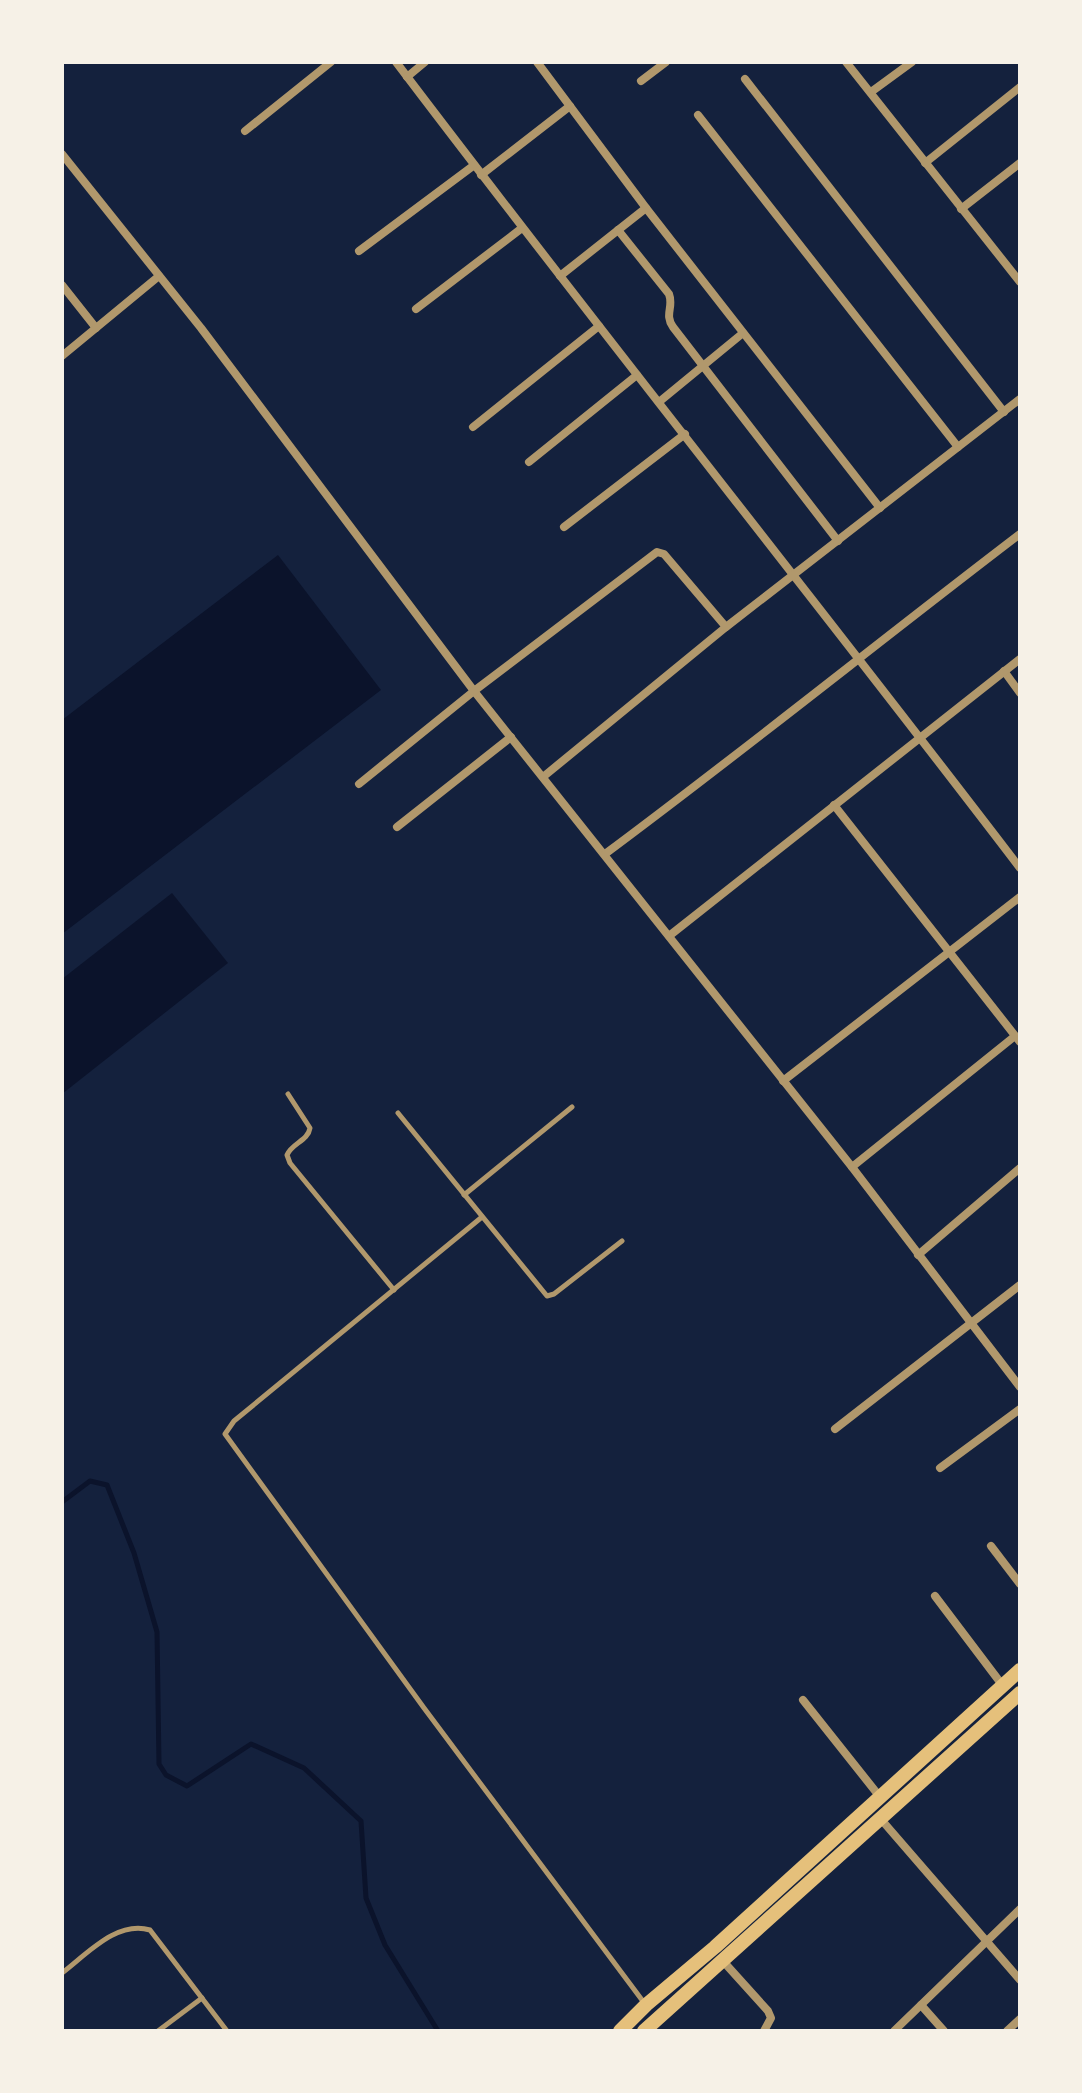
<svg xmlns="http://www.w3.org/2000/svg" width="1082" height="2093" font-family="'IBM Plex Sans',sans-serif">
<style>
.water{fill:#0b132b}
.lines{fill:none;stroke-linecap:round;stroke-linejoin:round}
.stream{stroke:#0b132b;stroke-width:5}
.service{stroke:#b1986c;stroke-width:5}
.minor{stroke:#b1986c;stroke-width:8}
.primary{stroke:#e5c07b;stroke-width:14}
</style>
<rect width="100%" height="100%" fill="#14213d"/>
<g class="water">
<polygon points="278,555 381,690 62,934 62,720"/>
<polygon points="172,893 228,963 62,1094 62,979"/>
</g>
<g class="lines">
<polyline class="stream" points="62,1502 90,1481 107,1485 134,1553 157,1632 159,1764 166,1775 187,1786 251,1744 304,1768 361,1821 366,1898 385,1945 438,2031"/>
<g class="service">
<path d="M288 1094 310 1128C308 1141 292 1143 287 1155L290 1163 394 1290"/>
<polyline points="398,1113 547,1296 554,1294 622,1241"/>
<polyline points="464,1195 572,1107"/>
<polyline points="482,1217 234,1421 225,1434 424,1708 645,2004"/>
<path d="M62 1973C87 1954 117 1920 150 1930L227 2031"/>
<polyline points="158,2031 202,1998"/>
</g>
<g class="minor">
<path d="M396 62C601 333 814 598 1020 868"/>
<polyline points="537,62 646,208 880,508"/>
<polyline points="846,62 1020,282"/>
<polyline points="407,77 425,62"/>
<polyline points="745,79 1004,412"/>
<polyline points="641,81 666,62"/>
<polyline points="871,92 912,62"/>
<polyline points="698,115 958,447"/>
<polyline points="245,131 331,62"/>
<polyline points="62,154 201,328 474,691 852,1167 1020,1387"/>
<polyline points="925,163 1020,87"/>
<polyline points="481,175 570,106"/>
<polyline points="961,209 1020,163"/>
<path d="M618 230 669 294C674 307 664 314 673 327L838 541"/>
<polyline points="359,251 473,166"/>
<polyline points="560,276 646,208"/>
<polyline points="62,285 96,328"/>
<polyline points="416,309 522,228"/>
<polyline points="62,356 159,276"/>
<polyline points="659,402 743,333"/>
<polyline points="473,427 599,326"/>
<polyline points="529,462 637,375"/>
<polyline points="564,527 685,434"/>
<polyline points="1004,671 1020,693"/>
<polyline points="543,777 726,627 1020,399"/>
<polyline points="359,784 474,691 657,552 664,554 726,627"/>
<polyline points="834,805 1020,1042"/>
<polyline points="397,827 511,737"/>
<path d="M605 854C745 750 881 640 1020 534"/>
<polyline points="669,936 1020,659"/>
<polyline points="783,1081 1020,897"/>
<polyline points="852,1167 1015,1036"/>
<polyline points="918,1255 1020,1168"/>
<polyline points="835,1429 1020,1285"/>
<polyline points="940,1468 1020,1409"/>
<polyline points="991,1546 1020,1584"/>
<polyline points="935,1596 1003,1686"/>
<polyline points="803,1700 880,1797"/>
<polyline points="879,1817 1020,1980"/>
<polyline points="722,1960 768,2011 771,2018 764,2031"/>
<polyline points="921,2005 944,2031"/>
<polyline points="894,2031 1020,1909"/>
<polyline points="1007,2031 1020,2019"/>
</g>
<g class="primary">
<polyline points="620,2031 646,2005 715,1947 1020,1670"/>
<polyline points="644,2031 1020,1693"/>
</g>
</g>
<rect width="1082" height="2093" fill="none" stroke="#f6f1e7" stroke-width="128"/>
</svg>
